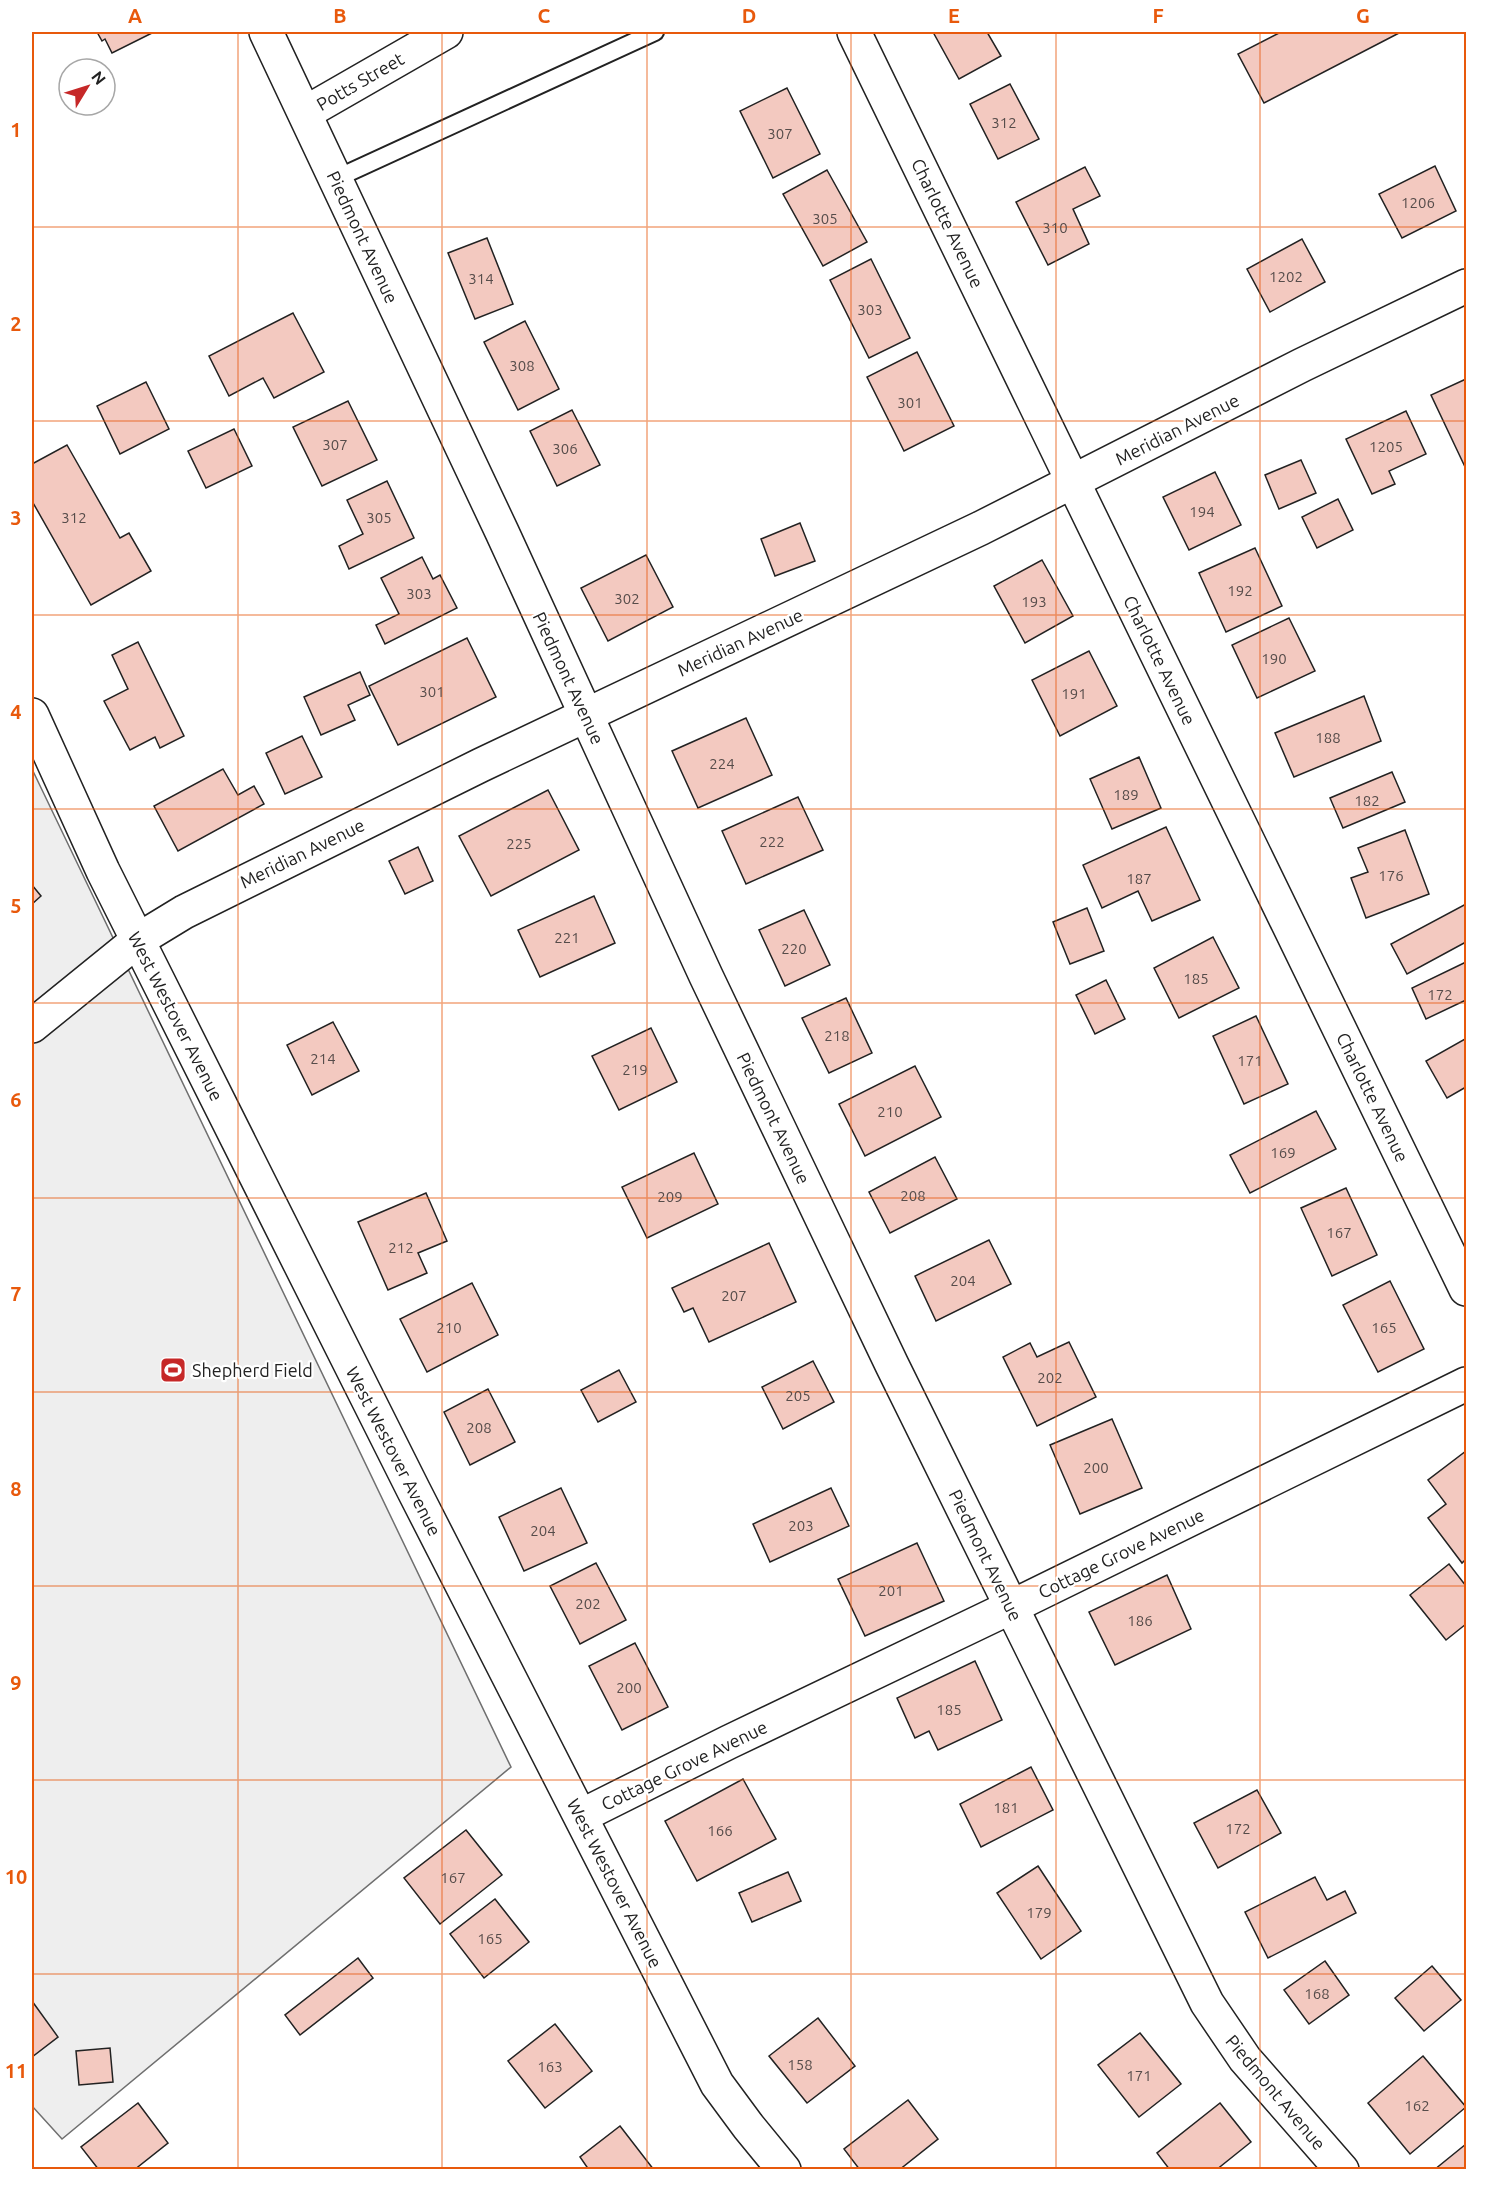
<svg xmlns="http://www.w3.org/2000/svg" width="1498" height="2201" font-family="Ubuntu,sans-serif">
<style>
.green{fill:#eee;stroke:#6f6f6f;stroke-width:1.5}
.building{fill:#f3c9c0;stroke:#222;stroke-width:1.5}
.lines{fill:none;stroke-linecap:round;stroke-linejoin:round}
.service-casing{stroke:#222;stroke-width:20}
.minor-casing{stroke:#222;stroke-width:36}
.service{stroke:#fff;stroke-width:16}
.minor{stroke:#fff;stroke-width:33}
.grid{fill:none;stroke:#e8590c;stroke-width:1.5;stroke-opacity:0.55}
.labels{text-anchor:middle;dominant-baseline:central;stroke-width:4.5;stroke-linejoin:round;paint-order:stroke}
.number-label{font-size:15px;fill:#564c4a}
.street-label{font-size:18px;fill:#222;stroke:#fff}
.poi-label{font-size:18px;fill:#222;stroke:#fff;text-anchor:start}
.neatline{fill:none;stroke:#e8590c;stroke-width:2}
.grid-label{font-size:20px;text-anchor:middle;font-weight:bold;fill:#e8590c}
</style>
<rect width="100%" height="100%" fill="#fff"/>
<polygon class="green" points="32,769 511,1767 62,2139 32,2106"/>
<g class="building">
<polygon points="97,32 154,32 112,53 105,39 102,41"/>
<polygon points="933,32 987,32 1001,56 959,79"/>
<polygon points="1281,32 1401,32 1264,103 1238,54"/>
<polygon points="1010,84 1039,139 998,159 970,104"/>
<polygon points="787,88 820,154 773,178 740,111"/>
<polygon points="1435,166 1456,211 1402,238 1379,194"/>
<polygon points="1085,167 1100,196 1073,209 1089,244 1048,265 1016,202"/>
<polygon points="827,170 867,242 823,266 783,194"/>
<polygon points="487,238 513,304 475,319 448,253"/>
<polygon points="1302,239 1325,282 1270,312 1247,269"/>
<polygon points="871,259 910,338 869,358 830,280"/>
<polygon points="293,313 324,372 274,398 263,378 229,396 209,356"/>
<polygon points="525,321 559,389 518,410 484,342"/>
<polygon points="917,352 954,426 904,451 867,377"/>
<polygon points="1466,379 1466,469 1431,395"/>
<polygon points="146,382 169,429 120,454 97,406"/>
<polygon points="348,401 377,460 322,486 293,427"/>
<polygon points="572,410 600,465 557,486 530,431"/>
<polygon points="1406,411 1426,454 1389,471 1395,484 1372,494 1346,439"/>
<polygon points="234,429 252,466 206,488 188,451"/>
<polygon points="67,445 120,538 129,533 151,571 91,605 32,501 32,464"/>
<polygon points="1301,460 1316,493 1279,509 1265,475"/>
<polygon points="1215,472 1241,525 1189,550 1163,497"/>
<polygon points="387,481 414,538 349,569 339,546 363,534 347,500"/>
<polygon points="1338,499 1353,530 1317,548 1302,517"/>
<polygon points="800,523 815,561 775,576 761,539"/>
<polygon points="1255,548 1282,606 1226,632 1199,573"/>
<polygon points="646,555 673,607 608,641 581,588"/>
<polygon points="422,557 433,579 440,575 457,608 385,644 376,625 399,614 381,578"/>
<polygon points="1042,560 1073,616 1025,643 994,586"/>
<polygon points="1289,618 1315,671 1257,698 1232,645"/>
<polygon points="467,638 496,697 398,745 369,686"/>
<polygon points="138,642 184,736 160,748 155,737 130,750 104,701 128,689 112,655"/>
<polygon points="1089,651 1117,706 1060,736 1032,680"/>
<polygon points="360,672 370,695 348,705 355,720 321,735 304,697"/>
<polygon points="1364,696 1381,741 1294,777 1275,733"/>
<polygon points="746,718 772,775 698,808 672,751"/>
<polygon points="302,736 322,777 285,794 266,753"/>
<polygon points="1139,757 1161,808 1112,829 1090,779"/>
<polygon points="223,769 238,795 254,786 264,804 178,851 154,806"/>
<polygon points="1392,772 1405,802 1343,828 1330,798"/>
<polygon points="548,790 579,850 491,896 459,836"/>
<polygon points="798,797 823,850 746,884 722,831"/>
<polygon points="1166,827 1200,900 1152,921 1138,891 1102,908 1083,865"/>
<polygon points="1405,830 1429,894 1366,918 1351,878 1368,872 1358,848"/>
<polygon points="418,847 433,881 405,894 389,861"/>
<polygon points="32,885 41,896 32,904"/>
<polygon points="594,896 615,943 540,977 518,930"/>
<polygon points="1466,904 1466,942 1407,974 1391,944"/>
<polygon points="1087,908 1104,951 1070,964 1053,922"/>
<polygon points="804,910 830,965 785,986 759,930"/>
<polygon points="1213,937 1239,988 1179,1018 1154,968"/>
<polygon points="1466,962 1466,1000 1426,1019 1412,988"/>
<polygon points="1106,980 1125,1019 1095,1034 1076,995"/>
<polygon points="846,998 872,1053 829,1073 802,1018"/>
<polygon points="1256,1016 1288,1084 1244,1104 1213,1036"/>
<polygon points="333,1022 359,1071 312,1095 287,1045"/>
<polygon points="651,1028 677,1082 619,1110 592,1056"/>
<polygon points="1465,1039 1466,1087 1447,1098 1426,1061"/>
<polygon points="915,1066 941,1117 865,1156 839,1104"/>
<polygon points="1316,1111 1336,1149 1250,1193 1230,1155"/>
<polygon points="694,1153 718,1204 647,1238 622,1187"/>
<polygon points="935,1157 957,1199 890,1233 869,1192"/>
<polygon points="1346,1188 1377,1255 1332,1276 1301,1208"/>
<polygon points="426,1193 447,1241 418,1253 427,1273 388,1290 358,1222"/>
<polygon points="989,1240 1011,1284 936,1321 915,1276"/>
<polygon points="769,1243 796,1302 709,1342 693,1308 684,1312 672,1288"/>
<polygon points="1390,1281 1424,1349 1378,1372 1343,1305"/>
<polygon points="472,1283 498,1335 427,1372 400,1319"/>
<polygon points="1069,1342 1096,1397 1037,1426 1003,1357 1030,1343 1037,1357"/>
<polygon points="813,1361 834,1402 783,1429 762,1387"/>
<polygon points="619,1370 636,1402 598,1422 581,1390"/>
<polygon points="488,1389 515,1442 470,1465 444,1412"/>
<polygon points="1112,1419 1142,1488 1080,1514 1050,1445"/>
<polygon points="1466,1451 1466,1559 1462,1563 1428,1518 1446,1504 1428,1480"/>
<polygon points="561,1488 587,1543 524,1571 499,1517"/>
<polygon points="831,1488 849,1526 770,1562 753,1524"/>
<polygon points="917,1543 944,1601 865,1636 838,1579"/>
<polygon points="596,1563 626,1620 580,1644 550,1586"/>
<polygon points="1449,1564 1466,1586 1466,1624 1446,1640 1410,1595"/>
<polygon points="1167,1575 1191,1629 1115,1665 1089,1612"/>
<polygon points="635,1643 668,1707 622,1730 589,1666"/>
<polygon points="975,1661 1002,1720 938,1750 929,1731 915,1738 897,1698"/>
<polygon points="1031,1767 1053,1810 981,1847 960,1804"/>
<polygon points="743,1779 776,1839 697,1881 665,1821"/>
<polygon points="1257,1790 1281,1833 1218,1868 1194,1823"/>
<polygon points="466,1830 502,1875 440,1924 404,1878"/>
<polygon points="1038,1866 1081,1931 1041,1959 997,1893"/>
<polygon points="788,1872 801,1901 752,1922 739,1893"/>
<polygon points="1315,1877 1327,1900 1345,1891 1356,1913 1268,1958 1245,1912"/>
<polygon points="495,1899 529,1942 484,1978 450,1934"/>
<polygon points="358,1958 373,1978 300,2035 285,2015"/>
<polygon points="1325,1961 1349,1995 1309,2024 1284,1990"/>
<polygon points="1432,1966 1461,2000 1424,2031 1395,1998"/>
<polygon points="32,2001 58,2037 32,2057"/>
<polygon points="818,2018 855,2066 807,2103 769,2056"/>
<polygon points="555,2024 592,2071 545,2108 508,2061"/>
<polygon points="1140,2033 1181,2084 1139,2117 1098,2065"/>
<polygon points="110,2048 113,2082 79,2085 76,2051"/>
<polygon points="1423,2056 1466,2107 1410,2154 1368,2103"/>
<polygon points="908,2100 938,2139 899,2170 860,2170 844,2149"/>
<polygon points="138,2103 168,2143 134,2170 99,2170 81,2147"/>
<polygon points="1220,2103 1251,2142 1216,2170 1170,2170 1157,2153"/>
<polygon points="620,2126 654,2170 589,2170 580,2157"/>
<polygon points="1466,2144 1466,2170 1434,2170"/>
</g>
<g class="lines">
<defs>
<polyline id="service" points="335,179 655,32"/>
<g id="minor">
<polyline points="266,32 502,532 706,976 892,1365 1207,2003 1245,2059 1342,2170"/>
<polyline points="854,32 1466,1289"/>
<polyline points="305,113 446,32"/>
<polyline points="32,715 103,871 414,1491 717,2084 748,2126 784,2170"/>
<polyline points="32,1026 138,940 184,912 481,765 981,528 1302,365 1466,286"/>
<polyline points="581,1816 729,1742 1011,1607 1466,1384"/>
</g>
</defs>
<use href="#service" class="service-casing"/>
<use href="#minor" class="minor-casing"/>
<use href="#service" class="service"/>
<use href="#minor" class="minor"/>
</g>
<path class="grid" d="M238 32V2170M442 32V2170M647 32V2170M851 32V2170M1056 32V2170M1260 32V2170M32 227H1466M32 421H1466M32 615H1466M32 809H1466M32 1003H1466M32 1198H1466M32 1392H1466M32 1586H1466M32 1780H1466M32 1974H1466"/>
<defs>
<symbol id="stadium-square" viewBox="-11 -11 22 22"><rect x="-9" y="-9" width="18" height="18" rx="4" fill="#c62828" stroke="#fff"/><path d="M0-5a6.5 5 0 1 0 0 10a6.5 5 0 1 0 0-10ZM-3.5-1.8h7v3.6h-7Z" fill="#fff"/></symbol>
</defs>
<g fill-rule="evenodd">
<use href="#stadium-square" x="158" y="1355" width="30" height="30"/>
</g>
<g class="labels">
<g class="number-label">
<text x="1004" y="122">312</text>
<text x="780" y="133">307</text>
<text x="1418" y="202">1206</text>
<text x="825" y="218">305</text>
<text x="1055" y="227">310</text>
<text x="1286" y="276">1202</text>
<text x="481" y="278">314</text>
<text x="870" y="309">303</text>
<text x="522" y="365">308</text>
<text x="910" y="402">301</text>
<text x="335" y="444">307</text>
<text x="1386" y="446">1205</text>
<text x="565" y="448">306</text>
<text x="1202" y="511">194</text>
<text x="74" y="517">312</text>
<text x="379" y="517">305</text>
<text x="1240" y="590">192</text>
<text x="419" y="593">303</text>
<text x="627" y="598">302</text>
<text x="1034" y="601">193</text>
<text x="1274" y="658">190</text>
<text x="432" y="691">301</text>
<text x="1074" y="693">191</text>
<text x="1328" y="737">188</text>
<text x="722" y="763">224</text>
<text x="1126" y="794">189</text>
<text x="1367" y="800">182</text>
<text x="772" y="841">222</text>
<text x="519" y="843">225</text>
<text x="1391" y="875">176</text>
<text x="1139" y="878">187</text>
<text x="567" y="937">221</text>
<text x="794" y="948">220</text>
<text x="1196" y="978">185</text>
<text x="1440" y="994">172</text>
<text x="837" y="1035">218</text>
<text x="323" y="1058">214</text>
<text x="1250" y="1060">171</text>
<text x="635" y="1069">219</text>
<text x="890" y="1111">210</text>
<text x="1283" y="1152">169</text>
<text x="913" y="1195">208</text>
<text x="670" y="1196">209</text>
<text x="1339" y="1232">167</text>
<text x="401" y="1247">212</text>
<text x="963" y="1280">204</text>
<text x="734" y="1295">207</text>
<text x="449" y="1327">210</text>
<text x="1384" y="1327">165</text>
<text x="1050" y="1377">202</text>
<text x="798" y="1395">205</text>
<text x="479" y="1427">208</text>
<text x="1096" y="1467">200</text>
<text x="801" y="1525">203</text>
<text x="543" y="1530">204</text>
<text x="891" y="1590">201</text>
<text x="588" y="1603">202</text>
<text x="1140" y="1620">186</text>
<text x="629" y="1687">200</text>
<text x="949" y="1709">185</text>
<text x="1006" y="1807">181</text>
<text x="1238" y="1828">172</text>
<text x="720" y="1830">166</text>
<text x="453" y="1877">167</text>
<text x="1039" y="1912">179</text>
<text x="490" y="1938">165</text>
<text x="1317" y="1993">168</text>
<text x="800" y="2064">158</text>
<text x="550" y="2066">163</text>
<text x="1139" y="2075">171</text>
<text x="1417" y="2105">162</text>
</g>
<g class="street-label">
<text transform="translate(360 81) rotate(-30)">Potts Street</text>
<text transform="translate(948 223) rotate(64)">Charlotte Avenue</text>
<text transform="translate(363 237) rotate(65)">Piedmont Avenue</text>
<text transform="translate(1177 429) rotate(-27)">Meridian Avenue</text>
<text transform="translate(740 642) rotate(-25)">Meridian Avenue</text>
<text transform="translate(1160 660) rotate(64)">Charlotte Avenue</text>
<text transform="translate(569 678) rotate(65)">Piedmont Avenue</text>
<text transform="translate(302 853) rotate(-26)">Meridian Avenue</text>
<text transform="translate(176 1016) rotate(63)">West Westover Avenue</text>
<text transform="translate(1373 1097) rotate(64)">Charlotte Avenue</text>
<text transform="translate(774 1118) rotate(64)">Piedmont Avenue</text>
<text transform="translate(394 1451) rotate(63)">West Westover Avenue</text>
<text transform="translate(1121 1553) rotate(-26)">Cottage Grove Avenue</text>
<text transform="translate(986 1555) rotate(64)">Piedmont Avenue</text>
<text transform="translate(684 1765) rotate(-26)">Cottage Grove Avenue</text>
<text transform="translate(615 1883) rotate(63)">West Westover Avenue</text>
<text transform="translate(1276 2092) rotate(50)">Piedmont Avenue</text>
</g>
<g class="poi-label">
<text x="192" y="1370">Shepherd Field</text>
</g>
</g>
<rect width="1498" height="2201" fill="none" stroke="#ffffff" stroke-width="66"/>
<g transform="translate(87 87) rotate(52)"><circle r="28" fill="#ffffff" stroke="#a7a7a7" stroke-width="1.5"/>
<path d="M0-4.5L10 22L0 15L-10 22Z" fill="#c62828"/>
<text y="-9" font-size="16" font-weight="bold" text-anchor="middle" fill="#222222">N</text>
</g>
<rect x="33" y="33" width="1432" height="2135" class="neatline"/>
<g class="grid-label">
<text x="135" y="23">A</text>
<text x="340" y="23">B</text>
<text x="544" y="23">C</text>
<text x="749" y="23">D</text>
<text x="954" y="23">E</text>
<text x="1158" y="23">F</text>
<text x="1363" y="23">G</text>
<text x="16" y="137">1</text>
<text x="16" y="331">2</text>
<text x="16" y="525">3</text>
<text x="16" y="719">4</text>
<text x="16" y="913">5</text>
<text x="16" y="1107">6</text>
<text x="16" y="1301">7</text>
<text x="16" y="1496">8</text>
<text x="16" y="1690">9</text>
<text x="16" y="1884">10</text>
<text x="16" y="2078">11</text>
</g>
</svg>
